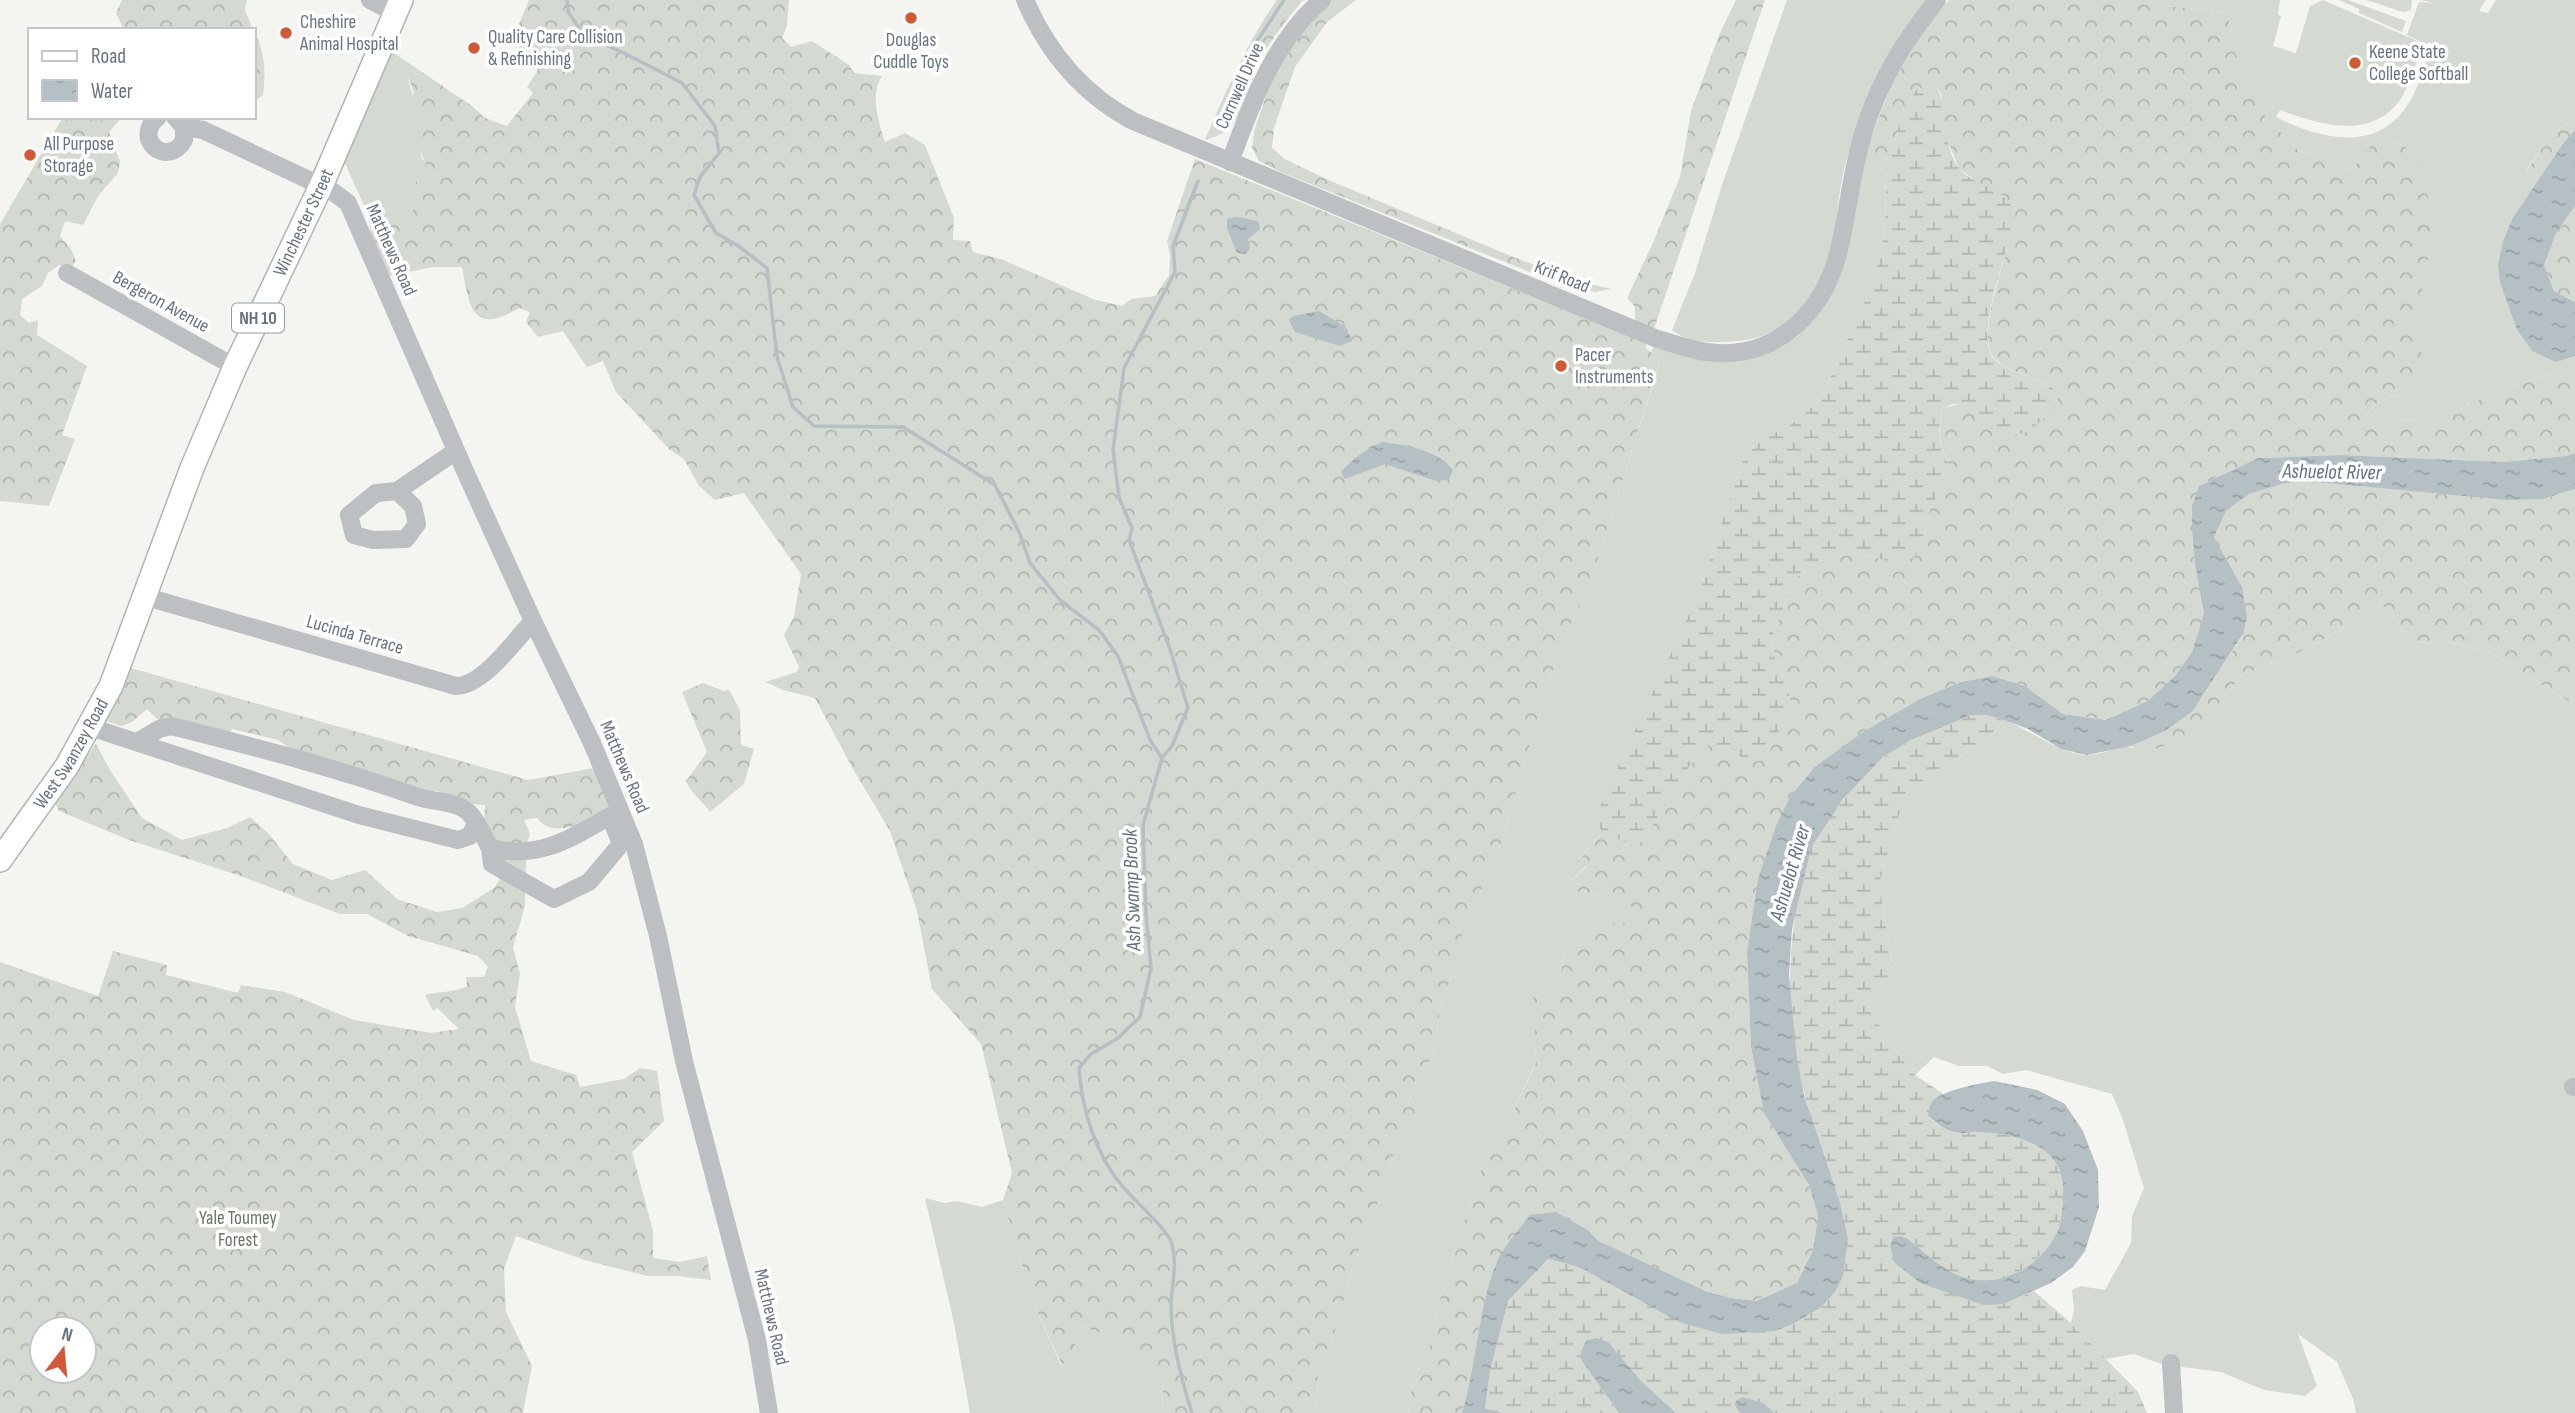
<svg xmlns="http://www.w3.org/2000/svg" width="2575" height="1413" font-family="'Sofia Sans Condensed',sans-serif">
<style>
.grass{fill:#d4d9d1}
.forest{fill:url(#forest-crowns);fill-rule:evenodd}
.wetland{fill:url(#wetland-marsh)}
.water{fill:url(#water-ripples)}
.lines{fill:none;stroke-linecap:round;stroke-linejoin:round}
.stream{stroke:#b5c0c4;stroke-width:3.5}
.major-casing{stroke:#b0b4b7;stroke-width:26}
.minor{stroke:#bcc0c3;stroke-width:18}
.major{stroke:#fff;stroke-width:23}
.poi-dot{fill:#d15935;stroke:#fff;stroke-width:2.5}
.labels{text-anchor:middle;dominant-baseline:central;stroke-width:7;stroke-linejoin:round;paint-order:stroke}
.shield{fill:#fff;stroke:#959ea5;stroke-width:2}
.shield-label{font-size:18px;font-weight:bold;fill:#67747f}
.poi-label{font-size:19px;fill:#67747f;stroke:#fff;text-anchor:start}
.street-label{font-size:19px;fill:#67747f;stroke:#fff}
.park-label{font-size:19px;fill:#687765;stroke:#fff}
.water-label{font-size:21px;font-style:italic;fill:#63757c;stroke:#fff}
</style>
<defs>
<pattern id="forest-crowns" width="20" height="18" patternUnits="userSpaceOnUse" patternTransform="scale(1.75)"><rect width="20" height="18" fill="#d4d9d1"/><path d="M2 6a3 3 0 1 1 6 0M12 15a3 3 0 1 1 6 0" fill="none" stroke="#b0b5af"/></pattern>
<pattern id="wetland-marsh" width="20" height="14" patternUnits="userSpaceOnUse" patternTransform="scale(1.75)"><rect width="20" height="14" fill="#d4d9d1"/><path d="M1 5h8M5 5V1M11 12h8M15 12V8" fill="none" stroke="#b0b5af"/></pattern>
<pattern id="water-ripples" width="26" height="14" patternUnits="userSpaceOnUse" patternTransform="scale(1.75)"><rect width="26" height="14" fill="#b5c0c4"/><path d="M2 4q2-2 4 0t4 0M15 11q2-2 4 0t4 0" fill="none" stroke="#97a1a4"/></pattern>
</defs>
<rect width="100%" height="100%" fill="#f4f5f1"/>
<g class="grass">
<path d="M1277 0H1289L1258 45 1217 136 1205 140C1226 92 1246 43 1277 0Z"/>
<polygon points="1331,0 1356,0 1327,22 1316,13"/>
<path d="M1787 0H1927C1911 24 1890 49 1877 75 1866 99 1859 125 1850 150 1829 206 1846 267 1798 313 1782 329 1761 339 1737 341 1714 343 1690 344 1672 330L1695 273 1722 185Z"/>
<path d="M2147 0H2280L2278 15 2281 16 2273 46 2296 53 2310 6 2323 0 2422 43C2417 60 2412 79 2403 95 2375 142 2321 125 2280 110L2276 117C2321 140 2380 154 2410 101 2420 84 2425 64 2432 45L2430 42 2426 44 2407 35 2419 2 2434 3 2420 0H2486L2479 11 2488 13 2496 0H2575V119L2552 133 2526 171 2534 187 2512 219 2503 241 2511 311 2517 330 2532 351 2556 361 2575 356V367L2511 386 2433 421 2365 420C2372 401 2385 399 2404 394L2393 324 2419 282 2438 235 2405 146 2391 142 2372 144 2351 171 2324 156 2300 152 2265 116 2239 66 2227 12 2156 5Z"/>
<polygon points="2339,0 2348,0 2406,21 2402,32 2359,13 2359,9"/>
<polygon points="2366,0 2412,0 2411,10 2403,12"/>
<polygon points="388,60 407,74 419,120 412,128 419,143 422,159 435,173 432,183 417,182 411,232 367,212 344,161 349,143"/>
<polygon points="1863,159 1886,173 1885,225 1881,252 1868,294 1820,400 1792,424 1765,438 1744,455 1698,595 1597,821 1602,833 1578,860 1587,865 1564,888 1630,902 1641,922 1587,947 1567,944 1558,986 1534,997 1536,1062 1503,1133 1483,1164 1435,1315 1438,1330 1412,1383 1408,1413 1313,1413 1317,1400 1318,1367 1332,1342 1354,1263 1382,1193 1394,1153 1416,1112 1408,1105 1416,1083 1432,1056 1443,996 1468,943 1460,931 1488,877 1501,844 1527,754 1561,645 1590,584 1660,362 1651,353 1656,341 1775,348 1798,336 1827,301 1842,265"/>
<path d="M2372 606 2387 607 2414 643 2446 642 2489 652 2575 705V1413H2356L2354 1401 2337 1362 2298 1334 2317 1386 2305 1396 2264 1390 2221 1372 2161 1364 2134 1354 2106 1359 2071 1323 2074 1310 2072 1290 2081 1286 2105 1290 2131 1243 2132 1216 2144 1188 2123 1120 2112 1094 2026 1070 2003 1074 1987 1066H1959L1934 1057 1915 1075 1893 1048 1869 1007 1893 968 1879 884 1902 805 1932 773 1986 742 2004 720C2030 730 2059 753 2085 755 2109 756 2117 740 2145 751L2202 726 2242 675 2296 654 2342 629Z"/>
<polygon points="925,1198 945,1203 957,1201 982,1207 1003,1200 1032,1301 1061,1365 1076,1349 1070,1323 1099,1332 1132,1347 1163,1375 1162,1413 970,1413 954,1323"/>
</g>
<g class="forest">
<polygon points="122,0 247,0 245,10 253,30 124,30 116,13"/>
<path d="M529 0H789L787 26 782 38 791 47 812 41 849 65 854 73 882 76C870 95 878 121 885 142L905 133 925 145 954 218 953 240 970 241 973 252 1001 259 1093 299 1122 306 1131 299 1155 296 1169 275 1170 256 1167 241 1195 159 1646 343V348L1660 361 1590 584 1561 645 1527 754 1501 844 1488 877 1460 931 1468 943 1443 996 1432 1056 1416 1083 1408 1104 1416 1112 1394 1153 1382 1193 1354 1263 1332 1342 1318 1367 1317 1400 1313 1413H1162L1163 1375 1132 1347 1099 1332 1071 1323 1076 1349 1062 1365 1032 1301 1003 1200 1012 1173 981 1044 932 989 917 911 890 831 853 769 815 698 783 690 765 682 797 672 799 667 784 635 794 617 801 574 744 493 715 500 699 486 684 459 669 449 616 392 603 361 587 367 563 331 538 337 526 322 530 312 520 308C472 335 470 310 462 267H432L390 276 374 250 367 212 411 231 416 181 432 183 435 173 428 171 412 127 419 119 408 102 414 93 407 74 388 60 391 51 472 106 485 118 507 126 533 93 527 87 538 70 519 49 523 31 519 24Z"/>
<path d="M1289 0H1303C1289 17 1275 34 1264 53 1249 79 1247 123 1217 136L1258 45Z"/>
<polygon points="1736,0 1765,0 1654,329 1635,321 1635,307 1627,298 1652,245 1680,177 1691,111 1719,35"/>
<path d="M1949 0H2147L2156 5 2227 12 2239 66 2265 116 2300 152 2324 156 2351 171 2372 144 2391 142 2405 146 2422 173 2438 236 2419 282 2427 300 2393 324 2421 344 2422 369 2404 394C2386 399 2372 400 2365 420L2433 421 2511 386 2575 367V453L2566 456 2505 462 2341 455 2258 458 2199 486 2204 613 2192 652 2175 676 2148 702 2107 720 2063 714 2025 686 1994 676 1961 682 1922 698 1866 730 1747 952 1751 1047 1764 1113 1809 1185 1818 1216 1813 1250 1797 1283 1755 1301 1730 1298 1708 1292 1599 1241 1588 1230 1556 1212 1496 1263 1480 1324 1471 1383 1462 1413H1408L1412 1383 1438 1330 1435 1315 1483 1164 1503 1133 1536 1063 1533 997 1558 986 1567 944 1587 946 1598 923 1640 922 1629 902 1564 888 1587 866 1578 861 1602 833 1637 847C1662 815 1679 770 1709 744L1724 747 1751 763 1786 682 1775 658 1772 637 1794 580 1808 566 1839 554 1854 553 1898 563 1922 543 1931 505 1953 474C1941 445 1936 440 1943 408L1960 404 2001 432 2053 388C2037 380 2006 370 1995 359 1972 336 2013 245 2015 213L1959 168 1946 137 1941 94 1935 85 1917 89 1904 108 1886 173 1863 159 1892 83 1926 27Z"/>
<polygon points="1316,13 1327,22 1295,67 1274,128 1272,148 1285,159 1326,179 1511,256 1576,281 1612,289 1595,292 1562,285 1283,173 1259,161 1252,148 1254,131 1275,70"/>
<path d="M254 31C265 52 266 72 263 95L254 102Z"/>
<polygon points="63,117 122,117 109,132 120,162 118,173 98,196 83,225 65,221 60,236 71,249 76,261 70,269 59,265 48,273 42,286 22,299 20,315 29,323 38,320 37,335 87,366 62,435 75,439 49,506 0,501 0,224"/>
<polygon points="2575,119 2575,130 2564,142 2534,187 2526,172 2552,133"/>
<polygon points="2575,206 2575,302 2554,291 2544,265 2556,233"/>
<polygon points="2296,480 2543,499 2575,489 2575,705 2489,652 2446,642 2414,643 2387,607 2373,606 2342,629 2296,654 2242,675 2202,726 2182,740 2145,752 2131,746 2165,731 2192,712 2243,635 2242,587 2214,537 2226,511 2249,494"/>
<path d="M127 667 528 780 594 768 612 807C593 819 555 842 537 818L524 820 530 834 526 847 497 845 484 829 485 805C466 804 453 800 436 790L429 796 298 754 278 740 232 729 230 735 162 724 147 709 132 722 121 726 106 721 110 705Z"/>
<path d="M703 683 724 691 729 690 740 710 741 745 754 749 744 784 710 812C702 800 691 794 686 781L707 752 682 692Z"/>
<path d="M96 744 110 770 142 818 182 840 227 828 250 817 268 833 293 864 332 880 365 870 397 899 437 912 462 908 494 888 499 881 498 857H526L525 906 513 947 520 974 515 1007 531 1061 576 1075 580 1087 624 1079 640 1068 657 1071 664 1121 632 1152 653 1231V1258L680 1262 707 1256 711 1280 678 1276H647L585 1260 516 1236 504 1269 506 1312 532 1366 523 1413H0V962L98 996 113 951 167 965 166 975 238 993 241 985 285 992 354 1020 431 1033 459 1029 437 1008 433 1011 425 995C438 991 455 993 467 986L466 977H484L488 967 478 956 408 936 367 914H340L238 875 129 840 59 811 55 802ZM42 1329H84V1371H42Z"/>
</g>
<g class="wetland">
<path d="M1935 85C1951 109 1940 147 1961 170 1976 188 2006 186 2014 211 2018 224 2010 240 2006 252 1999 275 1976 341 1995 360 2008 371 2037 380 2053 388L2059 404C2050 412 2040 423 2030 430 2007 446 1979 417 1960 404H1953L1943 408C1935 439 1941 446 1953 474L1931 505 1922 543 1914 558 1898 563 1854 553 1839 554 1808 566 1794 580 1772 637 1775 658 1786 682 1792 705 1766 759 1751 763 1724 747 1709 745C1679 770 1662 816 1637 847L1602 833 1597 821V813L1698 595 1744 455 1765 438 1792 424 1820 400 1868 294 1881 252 1885 225 1886 173 1904 108 1917 89Z"/>
<path d="M1971 715H1986L2004 720 1986 742 1932 773 1902 805 1879 884 1893 968 1869 1007 1893 1048 1915 1075 1945 1095 1931 1104 1928 1117C1938 1124 1948 1133 1961 1133 1966 1134 1972 1131 1977 1132 2001 1133 2029 1137 2047 1153 2060 1165 2064 1181 2063 1197 2062 1211 2062 1226 2054 1238 2036 1269 1998 1288 1963 1277 1942 1270 1924 1252 1907 1238L1901 1236 1890 1244 2004 1304 2034 1291 2071 1323 2138 1392 2147 1413H1775L1763 1403 1735 1406 1740 1413H1676L1640 1380 1581 1360 1619 1413H1505L1485 1410 1490 1371 1508 1301 1548 1259 1579 1267 1679 1322 1775 1331 1848 1238C1836 1190 1818 1144 1805 1096 1783 1020 1786 926 1810 851 1818 826 1864 771 1885 756 1911 737 1942 727 1971 715Z"/>
</g>
<g class="water">
<polygon points="2575,130 2575,206 2556,233 2544,265 2554,291 2575,302 2575,356 2556,362 2532,351 2517,330 2500,282 2498,265 2503,241 2512,219 2564,142"/>
<polygon points="1236,217 1258,221 1260,229 1248,239 1250,248 1246,254 1237,253 1227,228 1227,219"/>
<polygon points="1319,311 1346,327 1352,341 1340,346 1295,332 1289,320 1293,316"/>
<path d="M1382 442C1406 445 1438 450 1453 470L1449 479 1436 481 1385 464 1345 479 1341 472C1353 458 1366 449 1382 442Z"/>
<path d="M2575 453V489L2543 499 2507 500 2296 480 2249 494 2226 511 2214 537 2242 587 2247 617 2243 634 2192 712 2165 731 2131 746 2087 755 2061 749 2028 729 2004 720 1986 715H1971L1911 740 1883 757 1842 800 1811 848 1792 929 1789 975 1797 1059 1804 1095 1839 1200 1848 1238 1843 1276 1835 1292 1821 1307 1793 1324 1775 1331 1722 1334 1679 1322 1579 1267 1548 1259 1508 1301 1490 1371 1485 1409 1505 1413H1462C1477 1365 1477 1312 1496 1264 1503 1247 1519 1230 1530 1215L1556 1212 1588 1230 1599 1241 1708 1292 1730 1298 1756 1301 1797 1283 1813 1250 1818 1216 1809 1185 1764 1113 1751 1047 1747 952 1758 879 1776 826 1790 797 1815 767 1866 730 1922 698 1961 682 1993 676 2025 686 2063 714 2106 720 2148 701 2175 676 2192 652 2204 613 2195 563 2192 527V506L2199 486 2258 458 2341 455 2505 462 2566 456Z"/>
<path d="M1994 1081 2037 1090 2065 1104 2083 1131 2098 1170 2099 1207 2085 1251 2073 1267 2051 1283 2004 1304 1984 1305 1920 1283 1894 1262 1890 1244 1894 1237 1901 1236 1907 1238C1924 1252 1942 1270 1963 1277 1999 1288 2036 1269 2054 1238 2062 1226 2062 1211 2063 1197 2064 1180 2060 1164 2047 1153 2029 1137 2000 1133 1977 1132 1971 1131 1966 1134 1961 1133 1948 1133 1938 1124 1928 1116 1929 1113 1929 1109 1930 1105 1937 1090 1979 1084 1994 1081Z"/>
<polygon points="1596,1338 1608,1342 1640,1380 1676,1413 1619,1413 1581,1360 1581,1351 1587,1340"/>
<polygon points="1742,1397 1763,1403 1775,1413 1740,1413 1735,1406 1736,1401"/>
</g>
<g class="lines">
<g class="stream">
<path d="M567 0 568 12 585 36 624 53 682 83 715 126 719 153 700 177 694 195 716 233 737 245 767 268 777 357 793 407 814 426 903 427 995 485 1020 534 1030 563 1060 600 1099 630 1118 656 1150 740 1162 758 1143 825 1146 915 1151 968 1140 1017 1118 1038 1091 1054 1079 1068C1082 1110 1095 1154 1123 1187 1134 1200 1168 1230 1172 1244 1178 1267 1171 1285 1171 1308 1172 1344 1181 1379 1192 1413"/>
<polyline points="1218,127 1257,41 1284,0"/>
<polyline points="1162,758 1172,746 1188,708 1170,649 1129,540 1132,528 1119,497 1113,450 1124,368 1175,272 1173,246 1198,181"/>
</g>
<defs>
<g id="major">
<path id="s1" d="M0 860 67 766 111 686 192 468 235 367 321 186 401 0"/>
</g>
</defs>
<use href="#major" class="major-casing"/>
<g class="minor">
<polyline points="370,0 395,13"/>
<path d="M1025 0C1048 53 1082 94 1133 121L1655 338C1675 344 1696 352 1717 353 1779 356 1823 311 1838 254 1848 214 1851 173 1863 134 1879 81 1903 43 1937 0"/>
<path d="M158 117C131 139 168 169 184 140V127L175 117"/>
<polyline points="184,127 203,130 332,191 348,203 465,471 533,621 592,743 634,844 658,936 684,1061 757,1340 769,1413"/>
<path d="M1230 162C1252 103 1273 42 1322 0"/>
<polyline points="67,273 235,367"/>
<polygon points="397,491 413,506 417,524 406,539 373,540 354,535 349,515 376,493"/>
<polyline points="397,491 456,451"/>
<path d="M143 596 456 686C483 686 515 640 533 621"/>
<polyline points="90,727 359,815 458,840 470,836 476,823"/>
<path d="M137 742 159 729 171 726C255 747 337 768 418 797 432 802 450 800 464 809 476 816 483 836 490 848"/>
<path d="M610 816 621 844 589 882 554 899 492 864 490 848C538 860 570 839 610 816Z"/>
<polyline points="2573,1087 2575,1087"/>
<polyline points="2171,1363 2174,1413"/>
</g>
<use href="#major" class="major"/>
</g>
<g class="poi-dot">
<circle cx="911" cy="18" r="7"/>
<circle cx="286" cy="33" r="7"/>
<circle cx="474" cy="48" r="7"/>
<circle cx="2355" cy="63" r="7"/>
<circle cx="30" cy="155" r="7"/>
<circle cx="1561" cy="366" r="7"/>
</g>
<g class="labels">
<rect class="shield" x="232" y="303.5" width="52" height="29" rx="5"/>
<g class="shield-label">
<text x="258" y="318">NH 10</text>
</g>
<g class="poi-label">
<text x="300" y="22">Cheshire<tspan x="300" dy="22">Animal Hospital</tspan></text>
<text x="488" y="37">Quality Care Collision<tspan x="488" dy="22">&amp; Refinishing</tspan></text>
<text x="911" y="40" text-anchor="middle">Douglas<tspan x="911" dy="22">Cuddle Toys</tspan></text>
<text x="2369" y="52">Keene State<tspan x="2369" dy="22">College Softball</tspan></text>
<text x="44" y="144">All Purpose<tspan x="44" dy="22">Storage</tspan></text>
<text x="1575" y="355">Pacer<tspan x="1575" dy="22">Instruments</tspan></text>
</g>
<g class="street-label">
<text transform="translate(1240 86) rotate(-66)">Cornwell Drive</text>
<text stroke="none"><textPath href="#s1" startOffset="709">Winchester Street</textPath></text>
<text transform="translate(391 250) rotate(66)">Matthews Road</text>
<text transform="translate(1562 277) rotate(22)">Krif Road</text>
<text transform="translate(161 302) rotate(29)">Bergeron Avenue</text>
<text transform="translate(355 635) rotate(16)">Lucinda Terrace</text>
<text stroke="none"><textPath href="#s1" startOffset="128">West Swanzey Road</textPath></text>
<text transform="translate(624 767) rotate(67)">Matthews Road</text>
<text transform="translate(771 1317) rotate(77)">Matthews Road</text>
</g>
<g class="park-label">
<text x="238" y="1218">Yale Toumey<tspan x="238" dy="22">Forest</tspan></text>
</g>
<g class="water-label">
<text transform="translate(2332 472) rotate(1)">Ashuelot River</text>
<text transform="translate(1790 873) rotate(-74)">Ashuelot River</text>
<text transform="translate(1132 890) rotate(-92)">Ash Swamp Brook</text>
</g>
</g>
<rect x="28" y="28" width="228" height="91" fill="#ffffff" stroke="#c2c7cc" stroke-width="2"/>
<rect x="42" y="51" width="35" height="10" fill="#ffffff" stroke="#c2c7cc" stroke-width="2"/>
<text x="91" y="63" font-size="21" fill="#67747f">Road</text>
<rect x="42" y="80" width="35" height="21" fill="url(#water-ripples)" stroke="#c2c7cc" stroke-width="2"/>
<text x="91" y="98" font-size="21" fill="#67747f">Water</text>
<g transform="translate(63 1350) rotate(16)"><circle r="33" fill="#ffffff" stroke="#c2c7cc" stroke-width="2"/>
<path d="M0-5L12 26L0 18L-12 26Z" fill="#d15935"/>
<text y="-10" font-size="19" font-weight="bold" text-anchor="middle" fill="#67747f">N</text>
</g>
</svg>
